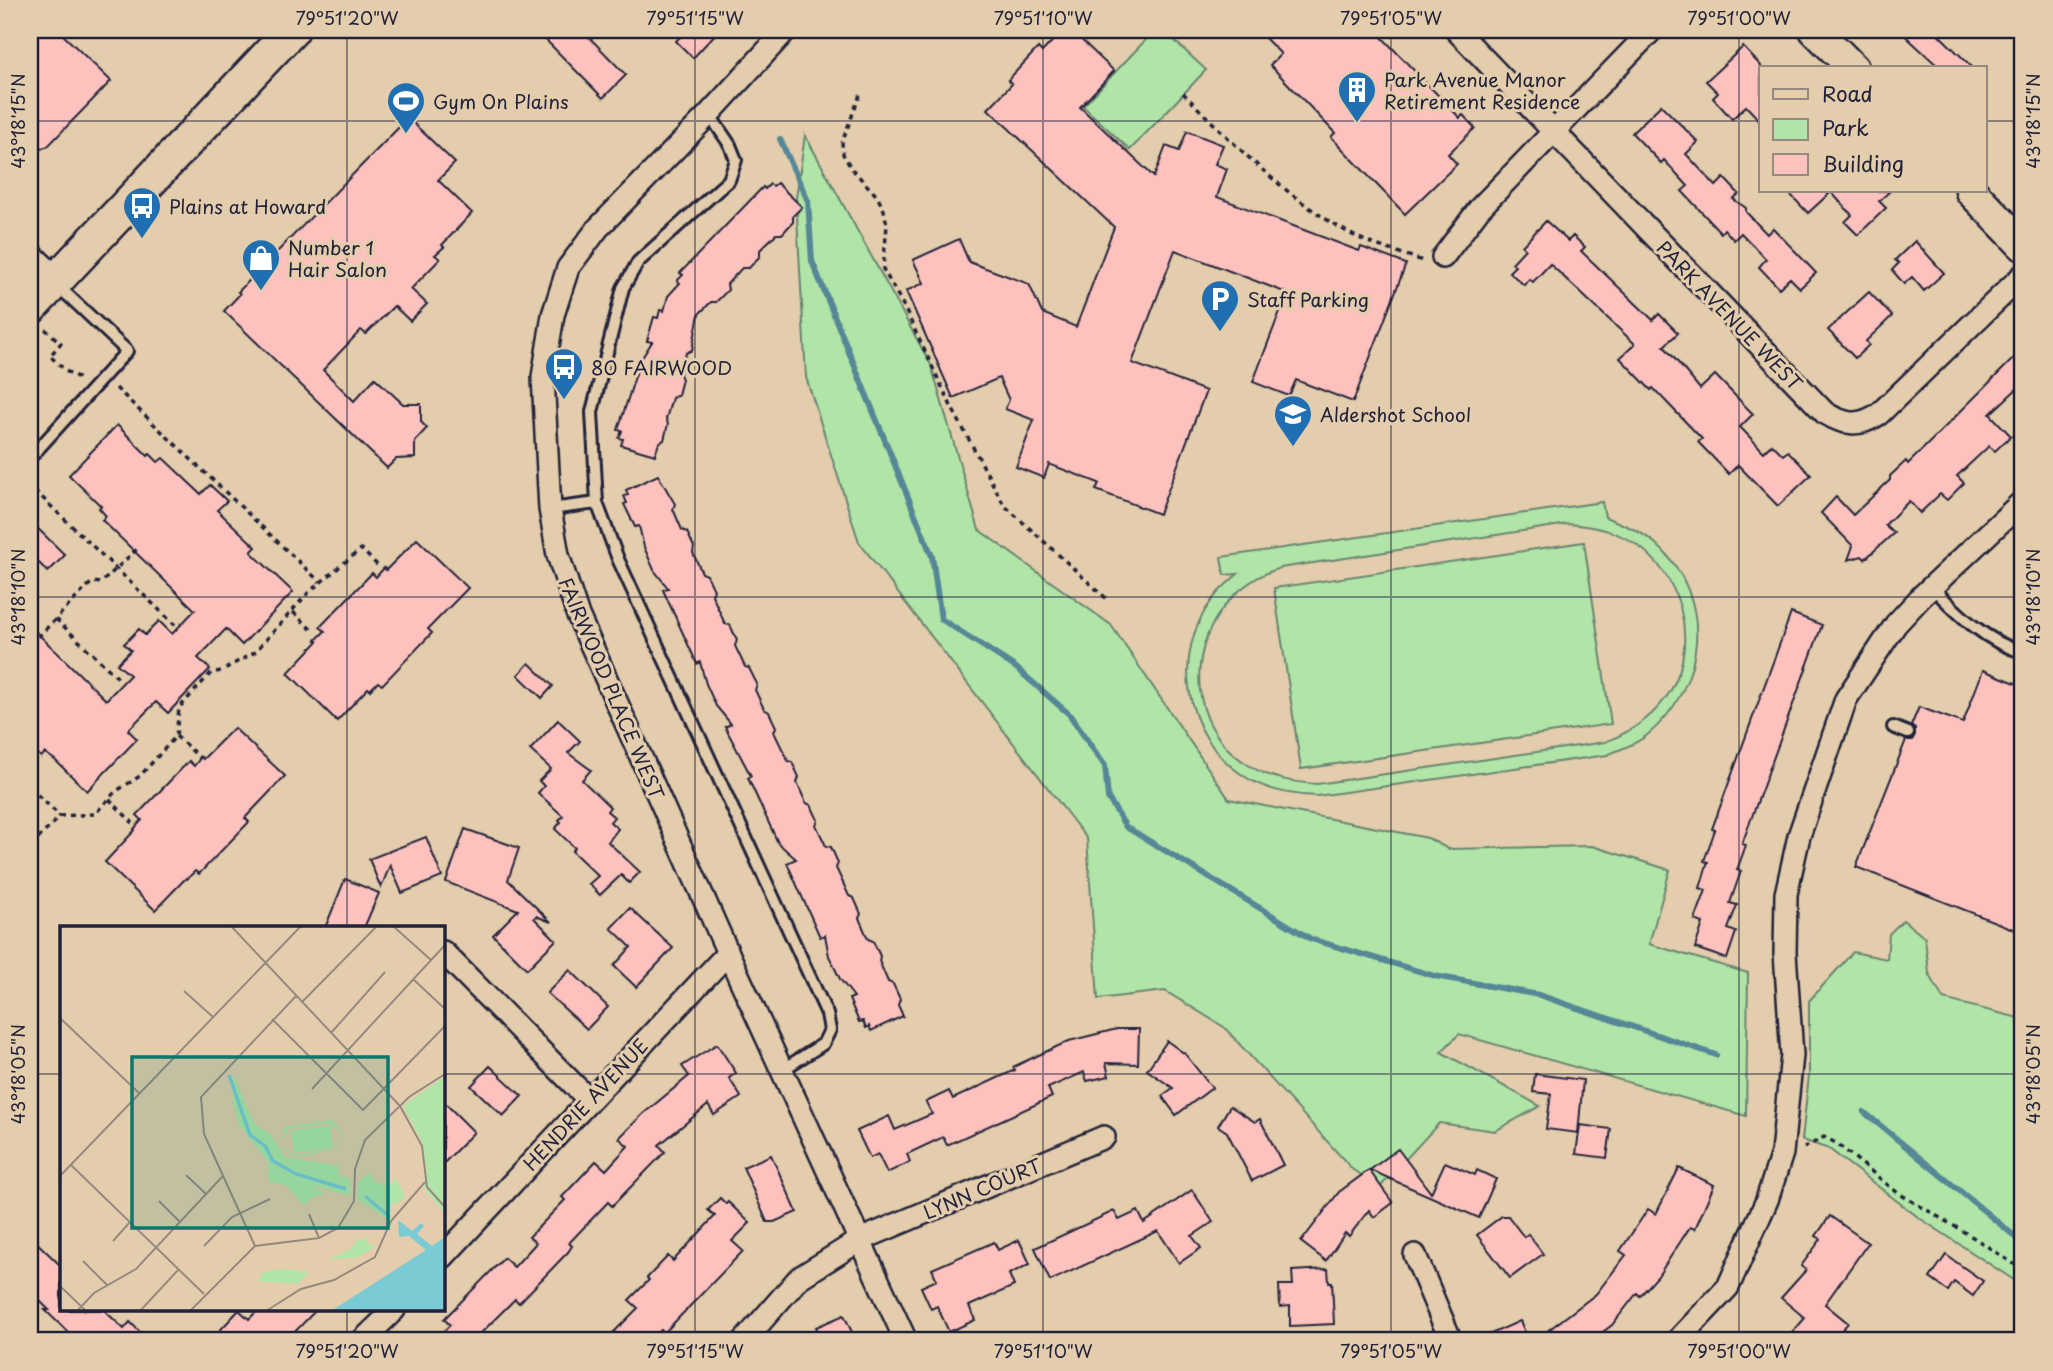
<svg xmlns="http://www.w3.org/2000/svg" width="2053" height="1371" font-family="'Playpen Sans',sans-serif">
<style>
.green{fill:#b0e5a7;stroke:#698471;stroke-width:2;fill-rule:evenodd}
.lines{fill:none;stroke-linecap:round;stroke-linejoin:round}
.stream{stroke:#578797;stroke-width:6}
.building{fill:#fec2be;stroke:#22223b;stroke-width:2}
.lane-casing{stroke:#22223b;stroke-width:16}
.street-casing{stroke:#22223b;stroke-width:26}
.secondary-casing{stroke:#22223b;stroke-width:35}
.primary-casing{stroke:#22223b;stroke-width:38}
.path{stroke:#22223b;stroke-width:3.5;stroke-dasharray:5 5;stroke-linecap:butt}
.lane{stroke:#e3cdac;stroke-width:10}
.street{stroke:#e3cdac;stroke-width:21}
.secondary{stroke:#e3cdac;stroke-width:30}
.primary{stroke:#e3cdac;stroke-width:33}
.ticks{fill:none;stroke:#22223b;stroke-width:2;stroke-opacity:0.45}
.labels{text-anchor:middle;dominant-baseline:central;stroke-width:6;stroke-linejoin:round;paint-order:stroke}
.poi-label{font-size:19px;fill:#22223b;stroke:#e3cdac;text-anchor:start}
.street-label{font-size:19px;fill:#22223b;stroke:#e3cdac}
.inset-river{fill:none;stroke:#7bcbd5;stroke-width:3.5}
.inset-road{fill:none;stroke:#96897f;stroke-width:2}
.view{fill:#0f766e;fill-opacity:0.15;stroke:#0f766e;stroke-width:3.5}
.inset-edge{fill:none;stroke:#22223b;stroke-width:3.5}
.neatline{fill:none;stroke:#22223b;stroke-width:2.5}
.ticks-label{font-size:18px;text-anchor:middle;fill:#22223b}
</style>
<rect width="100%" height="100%" fill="#e3cdac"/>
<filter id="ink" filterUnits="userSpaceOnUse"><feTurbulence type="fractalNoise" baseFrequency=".0143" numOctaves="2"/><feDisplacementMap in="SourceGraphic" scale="14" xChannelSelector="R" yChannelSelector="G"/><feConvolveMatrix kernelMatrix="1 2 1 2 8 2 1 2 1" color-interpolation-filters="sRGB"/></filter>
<g filter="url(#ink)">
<g class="green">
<polygon points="1155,30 1163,30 1206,70 1130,150 1083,106"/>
<polygon points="805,135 931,365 979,530 1111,625 1229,799 1428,838 1448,849 1592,846 1670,870 1649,944 1748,973 1746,1116 1459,1034 1441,1052 1540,1106 1495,1131 1439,1123 1381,1186 1353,1170 1224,1027 1165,991 1098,999 1087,839 859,542 806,377 796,198"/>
<path d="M1602 502 1605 517C1623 524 1641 531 1656 544 1716 598 1706 688 1646 736 1635 745 1620 749 1607 755L1317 796C1290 795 1263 790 1241 774 1184 735 1171 655 1212 600 1219 590 1229 582 1238 574L1224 575 1221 557ZM1568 524C1592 526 1614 530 1634 543 1681 573 1699 641 1671 690 1656 715 1631 732 1605 742L1317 784C1293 782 1271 779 1250 766 1167 716 1192 596 1280 568Z"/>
<polygon points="1584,542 1611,724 1301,769 1274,588"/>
<polygon points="1903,920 1925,938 1929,973 1943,999 2023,1019 2023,1286 1918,1217 1829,1149 1802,1140 1809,1075 1809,1001 1853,952 1887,959 1889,934"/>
</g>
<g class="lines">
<g class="stream">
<polyline points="780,139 808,201 812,261 932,556 941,619 1015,667 1069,714 1105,766 1108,798 1126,827 1311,939 1435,976 1539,995 1716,1055"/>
<polyline points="1864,1112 2023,1243"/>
</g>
</g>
<g class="building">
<polygon points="30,30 58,30 111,81 48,146 41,149 30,143"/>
<polygon points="536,30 582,30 626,75 603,98"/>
<polygon points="687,30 719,30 693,58 676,41"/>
<polygon points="1063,30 1071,30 1114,71 1080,107 1154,177 1166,146 1179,151 1187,131 1223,145 1215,164 1227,169 1217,197 1359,251 1361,247 1406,264 1353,402 1296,380 1289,396 1253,382 1287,293 1175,250 1132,363 1206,391 1159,514 1096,490 1099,483 1049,464 1044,478 1016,467 1034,420 1005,409 1009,400 999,378 953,398 906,291 924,283 913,260 959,239 969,262 1029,284 1042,313 1076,327 1114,227 988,109 1012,84 1008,80 1038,48 1042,52"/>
<polygon points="1257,30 1375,30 1460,118 1463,115 1475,128 1448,154 1457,164 1405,214 1331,137 1335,133 1270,65 1281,54"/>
<polygon points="1899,30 1934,30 1973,68 1940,68"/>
<polygon points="1743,47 1761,66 1761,122 1746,106 1732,119 1713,98 1718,93 1706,81"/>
<polygon points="1661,105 1698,142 1686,154 1716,186 1724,178 1739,194 1733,199 1746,208 1746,212 1767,234 1773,228 1816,273 1800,288 1790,278 1779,288 1759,267 1766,259 1741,233 1734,240 1724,229 1721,233 1682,191 1688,186 1664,160 1661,163 1632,133"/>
<polygon points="408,118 455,163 438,180 472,213 442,245 444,247 435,255 440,259 411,289 427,304 410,321 394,306 366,334 361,330 323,370 354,401 375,378 403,404 421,404 421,422 427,428 415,441 415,458 396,459 387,468 224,311 240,294 238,292"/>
<polygon points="777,183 802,207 793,216 793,222 782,234 776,234 760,250 760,256 749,268 742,268 727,284 728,290 716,302 711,302 699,314 692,350 686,353 680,374 682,379 678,395 672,398 666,419 668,424 664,440 659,443 655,455 621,445 623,439 619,438 622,431 618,430 640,361 652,342 647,341 654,317 658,318 660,310 664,311 668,296 680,283 677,281 683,275 680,273 763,187 765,189 770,184 773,186"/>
<polygon points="1787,191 1890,191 1879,201 1886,208 1858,235 1845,222 1852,215 1831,192 1808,213"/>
<polygon points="1546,221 1568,241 1573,236 1585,247 1581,251 1653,320 1659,314 1678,333 1664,346 1700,389 1715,375 1753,414 1740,427 1764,452 1772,444 1783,455 1788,451 1811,475 1778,506 1738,465 1729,474 1698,442 1702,439 1653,388 1651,390 1620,358 1635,344 1550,264 1533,282 1529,279 1524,285 1509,272 1515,266 1512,263 1525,249 1522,246"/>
<polygon points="1915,241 1944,273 1924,291 1912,277 1904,284 1892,270 1899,263 1895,260"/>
<polygon points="1869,292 1892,316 1866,341 1869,345 1855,358 1828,330"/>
<polygon points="2023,349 2023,383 1990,414 2011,436 1995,451 1989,446 1957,476 1964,483 1947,500 1940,494 1920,513 1909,501 1885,525 1894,533 1865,559 1862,556 1848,560 1853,546 1821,513 1836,497 1853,515 1890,480 1890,476 1906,461 1908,464"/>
<polygon points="117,425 148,456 150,454 158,462 163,458 201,494 210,485 227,501 217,510 256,547 251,552 293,592 242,645 226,629 198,658 210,669 168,713 156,702 128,730 137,739 87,791 55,760 45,753 41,757 30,746 30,626 106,700 130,675 117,664 131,650 124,644 139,629 145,635 159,621 172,634 195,610 102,520 106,516 99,508 101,506 69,475"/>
<polygon points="658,475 675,504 673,509 682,530 687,532 694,547 693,553 702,573 707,575 714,590 712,595 725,624 730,625 737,640 735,646 745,667 749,668 757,684 755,690 764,709 769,712 776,727 774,732 788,761 792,762 799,777 797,783 806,803 811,805 818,820 816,825 826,846 831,847 838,863 836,868 849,896 854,898 861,914 859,918 868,939 873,941 880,956 879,961 888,982 893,984 900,999 898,1005 903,1016 871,1031 869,1026 866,1028 863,1021 859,1022 849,999 854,997 840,979 829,956 825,935 820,937 787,863 796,859 778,843 748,778 751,776 725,727 731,724 716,706 706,684 700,662 697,664 663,590 668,588 654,570 644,547 639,526 635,527 624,504 627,503 624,496 628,495 626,490"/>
<polygon points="30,521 65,555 48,572 30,554"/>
<polygon points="417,539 468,588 428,629 432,633 382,685 378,682 370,690 368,688 337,721 288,673 318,641 316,640 325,631 320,627 372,573 376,577 384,568 386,570"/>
<polygon points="1791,613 1822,625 1742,844 1746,845 1737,870 1741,871 1730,903 1737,905 1728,929 1736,932 1727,959 1695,948 1703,923 1695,920 1706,890 1700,888 1708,862 1704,861 1715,830 1712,829"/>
<polygon points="529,663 553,686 542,698 518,675"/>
<polygon points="1983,670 2023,686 2023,933 1856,867 1906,740 1912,740 1915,735 1915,729 1911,726 1919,707 1963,723"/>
<polygon points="558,720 580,741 568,753 591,770 582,780 610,807 607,811 614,817 610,822 618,829 608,842 640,872 629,883 621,875 600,895 589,884 598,876 572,851 575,848 555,829 561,822 559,820 563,816 538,793 544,786 539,781 551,769 530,750"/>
<polygon points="234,728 285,776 245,818 249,822 199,874 195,871 187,879 186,878 155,910 105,862 135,830 134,829 142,820 137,815 189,761 194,766 201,757 203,759"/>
<polygon points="465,829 519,848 508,880 551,922 536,916 534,918 556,940 527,969 493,935 518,910 446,882"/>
<polygon points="426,837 442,877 402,893 390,865 381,888 369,859"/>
<polygon points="345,879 379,893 364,928 325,928"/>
<polygon points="630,908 673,948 636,987 614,966 631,947 611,928"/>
<polygon points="570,970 608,1007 587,1029 547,993"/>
<polygon points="1117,1029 1139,1029 1138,1064 1106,1063 1109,1076 1087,1081 1084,1072 1048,1088 1052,1097 947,1145 943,1137 907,1154 910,1162 887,1173 878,1154 870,1158 857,1131 889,1116 895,1130 932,1114 926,1102 949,1091 953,1099 1015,1070 1013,1067 1069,1041"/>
<polygon points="1167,1041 1185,1054 1212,1088 1176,1115 1162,1096 1173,1088 1147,1070"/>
<polygon points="717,1044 736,1073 729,1078 741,1097 714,1115 708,1105 659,1145 665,1152 612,1206 608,1202 569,1243 572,1246 568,1252 519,1303 515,1299 473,1341 434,1341 450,1325 444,1319 504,1258 514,1267 536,1243 529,1237 565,1200 562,1197 596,1161 606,1170 628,1146 619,1138 643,1114 689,1076 682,1066"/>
<polygon points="490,1066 522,1096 503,1116 471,1086"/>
<polygon points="1535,1074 1583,1080 1578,1133 1546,1129 1551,1094 1533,1092"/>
<polygon points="443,1101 474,1132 443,1164"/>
<polygon points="1230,1106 1255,1122 1260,1119 1283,1165 1252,1181 1227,1132 1218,1126"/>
<polygon points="1580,1125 1611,1129 1607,1158 1576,1154"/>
<polygon points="1398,1149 1431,1193 1445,1162 1475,1175 1477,1170 1496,1179 1479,1218 1370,1170"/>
<polygon points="771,1155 797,1212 774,1222 767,1222 743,1167"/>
<polygon points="1679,1168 1714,1185 1695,1229 1690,1227 1658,1276 1640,1296 1637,1293 1612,1325 1591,1341 1534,1341 1596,1294 1626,1255 1620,1251 1648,1209 1656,1214"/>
<polygon points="1369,1170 1393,1203 1374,1217 1369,1210 1349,1236 1345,1233 1326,1261 1301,1242 1339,1192"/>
<polygon points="1192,1190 1213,1222 1192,1236 1201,1248 1179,1263 1158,1231 1050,1281 1035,1248 1114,1211 1119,1220 1138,1211 1144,1223"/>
<polygon points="720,1198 726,1204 728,1202 750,1223 732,1241 743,1251 664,1333 661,1330 651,1341 605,1341 638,1308 629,1300 649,1280 647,1278 668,1256 673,1261 715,1216 708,1210"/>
<polygon points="1502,1216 1508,1216 1524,1237 1528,1234 1543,1254 1510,1278 1477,1235"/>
<polygon points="1830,1216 1868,1243 1825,1304 1848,1323 1833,1341 1785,1341 1805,1318 1781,1298 1806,1270 1801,1266 1821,1239 1816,1236"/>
<polygon points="30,1236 61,1266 61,1310 104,1310 124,1329 130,1322 149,1341 77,1341 45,1310 49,1310 30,1291"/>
<polygon points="1019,1240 1030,1264 1009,1274 1014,1286 969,1306 975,1320 949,1332 937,1306 931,1309 921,1287 937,1280 932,1269 994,1242 998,1250"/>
<polygon points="1946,1255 1983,1281 1973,1296 1954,1282 1948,1291 1930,1278"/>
<polygon points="1328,1269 1329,1282 1332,1282 1334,1324 1290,1326 1290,1306 1280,1307 1279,1285 1293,1285 1292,1271"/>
<polygon points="239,1310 249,1319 258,1310 316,1310 286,1341 210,1341"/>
<polygon points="844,1315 856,1341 822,1341 816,1327"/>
<polygon points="1520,1321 1529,1341 1475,1341"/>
</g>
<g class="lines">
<defs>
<g id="lane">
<polyline points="709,114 730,145 736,160 729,180 638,262 623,288 592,412 597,503 618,559 827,1014 830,1030 823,1044 782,1070"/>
<polyline points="30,458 127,351 56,284"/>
<polyline points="550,509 597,503"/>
<path d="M1932 587C1957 613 1987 643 2023 652"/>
<polyline points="1893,727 1908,733"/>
</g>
<g id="street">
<polyline points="786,30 709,114 598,228 568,268 553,315 543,377 550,509 558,555 577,613 728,953 906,1341"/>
<path d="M1456 30 1825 413C1845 425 1859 427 1879 414L2023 275"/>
<polyline points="1443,257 1479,209 1652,30"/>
<polyline points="443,952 588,1099"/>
<polyline points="1415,1255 1451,1341"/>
<polyline points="443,1257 728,953"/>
<polyline points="362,1341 394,1310"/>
<polyline points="744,1341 799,1278 860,1240 1104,1137"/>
<polyline points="1677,1341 1728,1287 1767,1200 1782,1153 1792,1055 1785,953 1786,894 1799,836 1846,699 1896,624 1922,596 2023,501"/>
</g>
<g id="secondary">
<polyline points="1815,30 1853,68"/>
<polyline points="1971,191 2023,245"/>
<polyline points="30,259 54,282"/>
</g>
<polyline id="primary" points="30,308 292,30"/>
</defs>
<use href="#lane" class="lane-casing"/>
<use href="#street" class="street-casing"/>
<use href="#secondary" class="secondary-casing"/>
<use href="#primary" class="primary-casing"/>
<g class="path">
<path d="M1183 93C1234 144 1285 197 1349 233 1372 246 1401 252 1425 262"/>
<polyline points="860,95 842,142 843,154 851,168 877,196 884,210 887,225 883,269 902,303 951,406 1004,505 1108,600"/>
<polyline points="45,329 61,343 50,356 67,372 72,373 81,381"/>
<polyline points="116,388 320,582"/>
<polyline points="34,472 32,488 175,625"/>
<polyline points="293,612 314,632"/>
<polyline points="56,619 118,678"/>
<polyline points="38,637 92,582 101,583 138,548"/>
<polyline points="176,736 200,758"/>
<polyline points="30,788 60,816 95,814 115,792 140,776 176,736 179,708 211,673 221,671 255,652 309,592 361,549 378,566"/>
<polyline points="109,799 133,823"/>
<polyline points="38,839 60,816"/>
<polyline points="1804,1148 1824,1137 1836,1143 1898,1193 1976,1239 2023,1270"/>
</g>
<use href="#lane" class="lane"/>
<use href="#street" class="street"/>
<use href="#secondary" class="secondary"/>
<use href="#primary" class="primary"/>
</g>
</g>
<path class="ticks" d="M347 30V928M695 30V1341M1043 30V1341M1391 30V1341M1739 30V1341M30 121H1761M1985 121H2023M30 597H2023M30 1074H61M443 1074H2023M347 1310V1341"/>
<defs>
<symbol id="building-pin" viewBox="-11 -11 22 30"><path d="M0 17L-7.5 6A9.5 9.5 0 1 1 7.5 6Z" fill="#1f6fb2" stroke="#e3cdac"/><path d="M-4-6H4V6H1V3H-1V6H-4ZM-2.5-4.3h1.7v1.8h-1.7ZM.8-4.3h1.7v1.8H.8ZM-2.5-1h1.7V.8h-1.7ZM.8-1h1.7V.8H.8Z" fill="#fff"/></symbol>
<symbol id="stadium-pin" viewBox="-11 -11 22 30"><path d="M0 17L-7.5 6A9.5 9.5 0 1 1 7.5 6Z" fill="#1f6fb2" stroke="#e3cdac"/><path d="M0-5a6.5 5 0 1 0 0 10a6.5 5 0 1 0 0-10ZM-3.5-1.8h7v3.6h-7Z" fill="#fff"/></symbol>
<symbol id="bus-pin" viewBox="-11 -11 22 30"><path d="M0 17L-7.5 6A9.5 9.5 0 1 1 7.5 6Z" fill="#1f6fb2" stroke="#e3cdac"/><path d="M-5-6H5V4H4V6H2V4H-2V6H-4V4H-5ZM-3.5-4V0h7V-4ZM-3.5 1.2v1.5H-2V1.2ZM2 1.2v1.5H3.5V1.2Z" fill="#fff"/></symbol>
<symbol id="shop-pin" viewBox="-11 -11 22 30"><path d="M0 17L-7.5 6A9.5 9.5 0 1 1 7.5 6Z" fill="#1f6fb2" stroke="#e3cdac"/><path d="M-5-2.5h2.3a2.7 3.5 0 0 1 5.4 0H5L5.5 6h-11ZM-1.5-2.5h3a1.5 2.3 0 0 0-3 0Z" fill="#fff"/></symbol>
<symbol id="parking-pin" viewBox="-11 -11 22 30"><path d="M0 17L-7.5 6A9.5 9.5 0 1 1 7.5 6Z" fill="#1f6fb2" stroke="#e3cdac"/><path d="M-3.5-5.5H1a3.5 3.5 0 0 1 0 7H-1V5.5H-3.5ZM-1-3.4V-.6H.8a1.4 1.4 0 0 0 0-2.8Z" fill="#fff"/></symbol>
<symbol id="school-pin" viewBox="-11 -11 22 30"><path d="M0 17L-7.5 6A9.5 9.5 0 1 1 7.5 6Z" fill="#1f6fb2" stroke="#e3cdac"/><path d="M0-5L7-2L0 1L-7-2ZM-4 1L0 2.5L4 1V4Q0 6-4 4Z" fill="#fff"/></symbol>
</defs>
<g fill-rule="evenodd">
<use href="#building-pin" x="1335" y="68" width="44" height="60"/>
<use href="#stadium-pin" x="384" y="79" width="44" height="60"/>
<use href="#bus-pin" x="120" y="184" width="44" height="60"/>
<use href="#shop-pin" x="239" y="236" width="44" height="60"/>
<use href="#parking-pin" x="1198" y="277" width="44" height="60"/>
<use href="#bus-pin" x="542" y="345" width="44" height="60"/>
<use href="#school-pin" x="1271" y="392" width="44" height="60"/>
</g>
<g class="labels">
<g class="poi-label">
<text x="1384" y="79">Park Avenue Manor<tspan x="1384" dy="22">Retirement Residence</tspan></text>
<text x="433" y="101">Gym On Plains</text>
<text x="169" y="206">Plains at Howard</text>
<text x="288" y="247">Number 1<tspan x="288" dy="22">Hair Salon</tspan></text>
<text x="1247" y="299">Staff Parking</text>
<text x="591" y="367">80 FAIRWOOD</text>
<text x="1320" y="414">Aldershot School</text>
</g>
<g class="street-label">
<text transform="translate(1730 315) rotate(46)">PARK AVENUE WEST</text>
<text transform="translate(612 688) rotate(67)">FAIRWOOD PLACE WEST</text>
<text transform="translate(585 1104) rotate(-47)">HENDRIE AVENUE</text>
<text transform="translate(982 1188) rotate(-23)">LYNN COURT</text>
</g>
</g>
<g transform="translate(60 926)">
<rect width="385" height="385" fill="#e3cdac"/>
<path d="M173 148 194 197 211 209 225 231 280 240 278 249 290 253V270L254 260 264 269 252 271 244 279 225 259 209 256 208 236 179 199 173 178ZM385 150V287L364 263 366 242 361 214 343 180ZM272 194 283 208 277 223 236 231 222 223 224 201ZM268 197 281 206V217L274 223 236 229 223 222 222 211 229 203ZM270 199 273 222 234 227 231 205ZM309 246 315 256 332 260 334 252 340 259 345 273 325 282 331 287 327 293 297 273 298 256ZM309 312 306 317 315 320 299 331 268 334 291 323 297 314ZM219 343 235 344 249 347 237 358 198 355 203 346Z" fill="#b0e5a7" fill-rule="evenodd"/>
<path d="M338 294 352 305 361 297 364 300 357 308 372 320 385 311V385H271L366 324 349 310 339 311Z" fill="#7bcbd5"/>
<path class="inset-river" d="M169 149 190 209 205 220 213 235 236 248 286 263M305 270 330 291"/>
<path class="inset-road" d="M171 0 340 180M333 0 371 34M353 53 385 83M124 65 153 91M242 76 317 0M0 92 79 167M212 93 303 184 385 100M271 107 325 46M252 163 385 19M340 180 362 220 367 261 385 281M11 239 144 368M126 249 146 268M0 250 241 0M99 275 120 296M249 288 259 312M53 315 70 296M144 320 172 291 210 273M195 320 144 208 141 171 236 70M23 335 47 359M0 360 26 385M17 385 34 367 76 343 163 250M80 385 119 343M130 385 195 320 259 312 278 302 294 275 295 243 305 214 349 171 385 148M206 385 241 363 274 354 315 331 331 295 365 256"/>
<path class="view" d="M72 131H328V302H72Z"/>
<rect width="385" height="385" class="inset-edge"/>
</g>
<rect width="2053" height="1371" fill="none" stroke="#e3cdac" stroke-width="77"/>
<rect x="1759" y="66" width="228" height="126" fill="#e3cdac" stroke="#96897f" stroke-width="2"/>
<rect x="1773" y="89" width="35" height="10" fill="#e3cdac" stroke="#96897f" stroke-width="2"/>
<text x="1822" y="102" font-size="21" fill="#22223b">Road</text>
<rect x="1773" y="119" width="35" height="21" fill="#b0e5a7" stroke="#96897f" stroke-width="2"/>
<text x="1822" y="136" font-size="21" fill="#22223b">Park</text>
<rect x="1773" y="154" width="35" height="21" fill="#fec2be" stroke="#96897f" stroke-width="2"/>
<text x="1822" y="172" font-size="21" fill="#22223b">Building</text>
<rect x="38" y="38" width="1976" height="1294" class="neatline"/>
<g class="ticks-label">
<text x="347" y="25">79°51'20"W</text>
<text x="695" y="25">79°51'15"W</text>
<text x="1043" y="25">79°51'10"W</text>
<text x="1391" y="25">79°51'05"W</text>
<text x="1739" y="25">79°51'00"W</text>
<text transform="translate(19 121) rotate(-90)" y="6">43°18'15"N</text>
<text transform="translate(2034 121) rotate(-90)" y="6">43°18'15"N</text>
<text transform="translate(19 597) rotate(-90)" y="6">43°18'10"N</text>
<text transform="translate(2034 597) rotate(-90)" y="6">43°18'10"N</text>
<text transform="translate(19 1074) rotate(-90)" y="6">43°18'05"N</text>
<text transform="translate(2034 1074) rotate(-90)" y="6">43°18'05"N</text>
<text x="347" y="1358">79°51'20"W</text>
<text x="695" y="1358">79°51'15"W</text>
<text x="1043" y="1358">79°51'10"W</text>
<text x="1391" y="1358">79°51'05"W</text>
<text x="1739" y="1358">79°51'00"W</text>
</g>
</svg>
